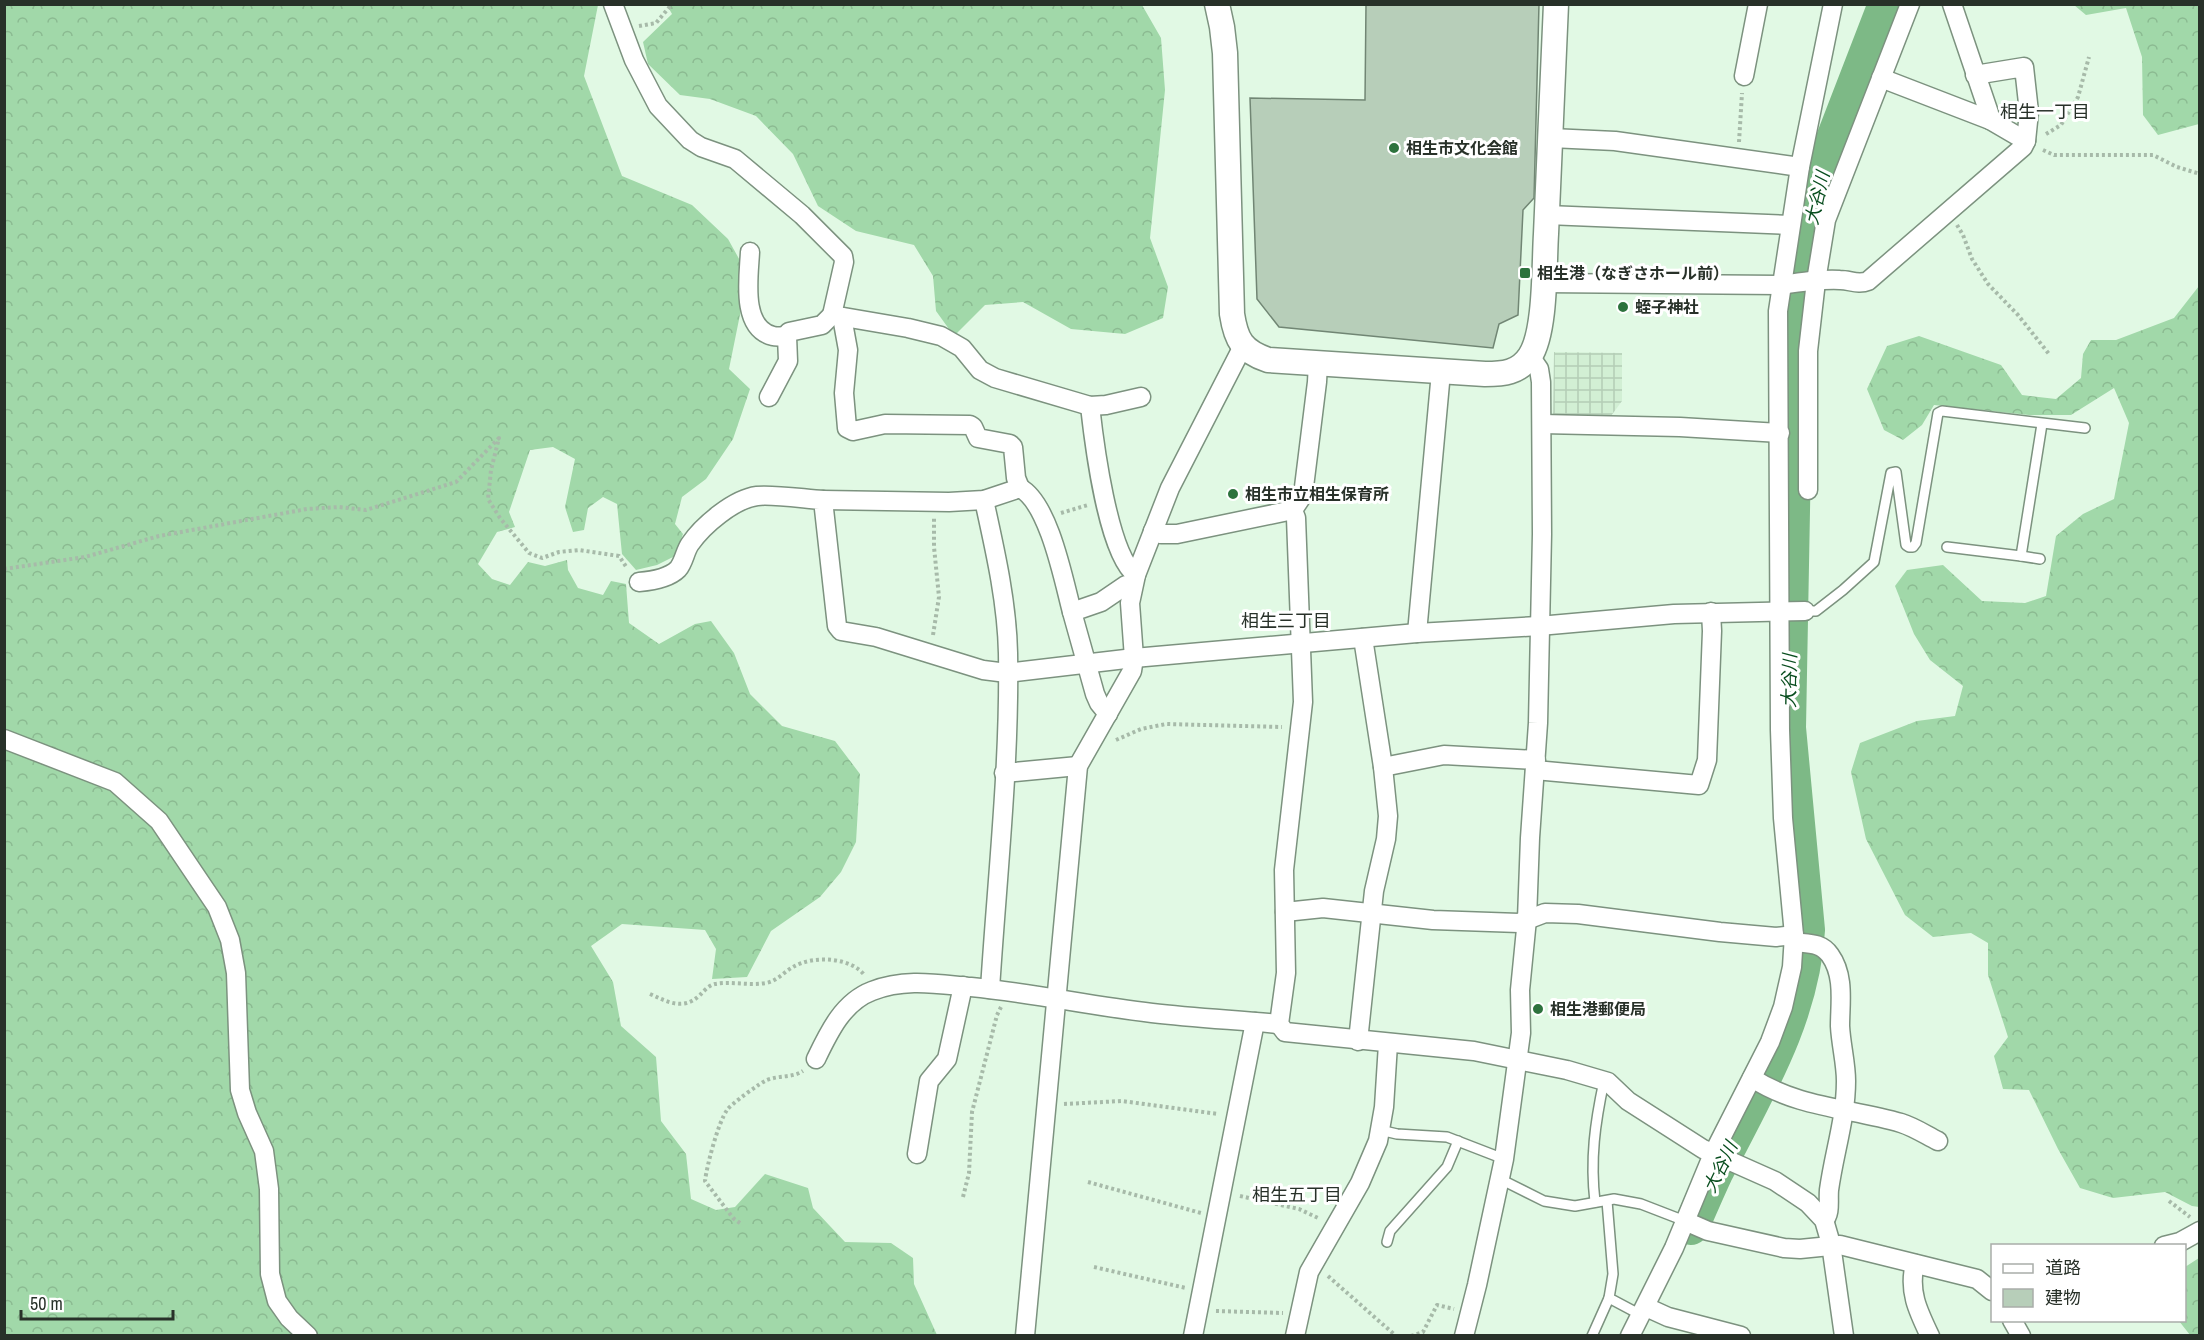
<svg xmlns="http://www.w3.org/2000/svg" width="2204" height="1340" font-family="'Archivo Narrow','Noto Sans JP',sans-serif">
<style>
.industrial{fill:url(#industrial-grid)}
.forest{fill:url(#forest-crowns)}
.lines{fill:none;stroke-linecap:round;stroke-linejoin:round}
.river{stroke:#7db986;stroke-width:36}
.building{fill:#b7ceb9;stroke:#718674;stroke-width:1.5}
.lane-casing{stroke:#7c927f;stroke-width:12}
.street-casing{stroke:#7c927f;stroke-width:21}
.secondary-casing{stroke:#7c927f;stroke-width:27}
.path{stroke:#a7baa9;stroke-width:4;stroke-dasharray:3 3;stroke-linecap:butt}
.lane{stroke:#fff;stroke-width:9}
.street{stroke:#fff;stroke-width:18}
.secondary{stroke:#fff;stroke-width:24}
.poi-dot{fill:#2d723d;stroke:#fff;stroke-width:2}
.labels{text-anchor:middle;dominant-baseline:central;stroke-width:6;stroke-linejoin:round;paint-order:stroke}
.poi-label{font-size:16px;font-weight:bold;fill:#283129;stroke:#fff;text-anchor:start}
.neighbourhood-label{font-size:18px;fill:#283129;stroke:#fff}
.water-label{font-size:18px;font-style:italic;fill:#094e1f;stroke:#fff}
</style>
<defs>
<pattern id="industrial-grid" width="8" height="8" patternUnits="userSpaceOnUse" patternTransform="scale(1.5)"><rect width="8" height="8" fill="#d2efd4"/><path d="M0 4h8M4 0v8" fill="none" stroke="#b4cdb6"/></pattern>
<pattern id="forest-crowns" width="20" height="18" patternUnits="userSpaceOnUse" patternTransform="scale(1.5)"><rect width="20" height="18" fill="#a1d8a9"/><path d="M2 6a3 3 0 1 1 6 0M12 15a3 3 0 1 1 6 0" fill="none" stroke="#8bba91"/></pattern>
</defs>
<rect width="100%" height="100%" fill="#e1f9e4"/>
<polygon class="industrial" points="1554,352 1622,353 1622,401 1611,416 1553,418"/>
<g class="forest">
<polygon points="5,5 598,5 584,76 622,176 692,205 728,239 748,275 729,369 750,389 733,439 706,479 682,497 675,524 683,534 675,556 657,565 636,570 622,554 617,504 603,497 588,508 584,530 573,532 565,507 575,459 553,447 530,450 509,512 515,527 497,532 478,564 492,579 510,585 528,562 545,566 567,560 568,570 578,588 603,595 611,581 626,584 629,623 659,644 695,624 711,621 734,653 750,694 782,726 835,741 860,774 856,842 841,872 820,897 771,931 747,977 712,979 716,949 705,930 622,924 591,946 613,982 621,1026 656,1057 661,1121 686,1154 691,1199 716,1210 735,1207 765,1174 808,1188 813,1208 845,1242 891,1243 913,1258 914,1284 937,1335 5,1336"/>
<polygon points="667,5 1142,5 1161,38 1165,90 1150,238 1168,287 1163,318 1125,334 1071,329 1023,302 985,305 954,336 936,311 933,276 914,245 856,231 818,206 793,154 756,116 710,99 680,95 648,64 643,42 672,14"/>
<polygon points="2074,5 2199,5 2199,124 2158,135 2143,115 2142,57 2126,8 2086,15"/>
<polygon points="2199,286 2199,1207 2192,1206 2165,1192 2113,1198 2080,1188 2058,1149 2029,1090 2003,1089 1994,1056 2008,1037 1988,975 1988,943 1971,933 1933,937 1905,915 1866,839 1851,772 1860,743 1917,721 1955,716 1963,686 1930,660 1914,634 1895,586 1907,570 1943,565 1982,601 2025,603 2046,596 2056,536 2083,514 2114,499 2129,423 2114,388 2071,415 2029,415 1934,405 1922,425 1903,440 1884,430 1867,389 1887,346 1919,336 2001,365 2022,395 2056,399 2081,378 2083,354 2091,340 2116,340 2174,318"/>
<polygon points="2199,1258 2199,1335 2190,1335 2179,1321 2184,1320 2185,1267"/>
</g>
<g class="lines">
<path class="river" d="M1691 1227C1699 1209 1707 1190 1715 1173 1754 1095 1802 1019 1807 930L1788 728 1796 293 1825 162 1886 4"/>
</g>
<polygon class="building" points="1366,4 1539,4 1534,198 1523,210 1518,315 1499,324 1493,348 1279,327 1257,299 1250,98 1365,100"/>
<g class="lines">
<defs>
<g id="lane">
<polyline points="1947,547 2021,556"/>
<polyline points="2040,559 2021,556 2042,424"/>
<polyline points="1805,611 1816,611 1843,590 1874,562 1891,473 1896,472 1906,545 1909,547 1913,547 1916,543 1938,413 1942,411 2085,428"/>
<polyline points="1380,1130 1397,1134 1447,1137 1504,1159"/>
<polyline points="1500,1179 1544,1201 1575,1206 1614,1199 1641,1204 1685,1221"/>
<polyline points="1607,1201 1613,1274 1609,1298 1641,1315"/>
<path d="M1595 1202C1590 1159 1595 1123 1604 1081"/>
<polyline points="1387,1242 1390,1231 1447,1167 1458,1141"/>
<polyline points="1592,1336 1609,1298"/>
</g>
<g id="street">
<polyline points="613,4 634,60 658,106 690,140 701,147 735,159 802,215 843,256 844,262 832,315"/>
<polyline points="1975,75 2024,67 2029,112 2026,141"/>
<polyline points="1744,76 1758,4"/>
<polyline points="1881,78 1990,120"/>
<polyline points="1551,138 1615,141 1800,167"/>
<polyline points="1547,215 1790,225"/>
<path d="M750 252C749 275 740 328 773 336 777 337 783 336 787 336"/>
<path d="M1543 283 1782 285C1801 282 1820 279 1840 280 1850 280 1858 285 1868 281L2023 147 2026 141 1990 120 1989 113 1952 4"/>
<polyline points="842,317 848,350 844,393 847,428 853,431 885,424 970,425 973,427 978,438 1010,444 1013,447 1016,478 1020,488"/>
<polyline points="1318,363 1317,382 1303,495 1293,510 1296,518 1303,702 1284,870 1286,973 1279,1024 1285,1032 1474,1051 1567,1070 1608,1082 1628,1101 1703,1149 1775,1181 1808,1203 1824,1220 1831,1244 1844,1336"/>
<polyline points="769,397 788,361 787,336 789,332 822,325 832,315 908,328 941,336 962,348 980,370 995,378 1090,406 1106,405 1141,397"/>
<path d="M1090 406C1094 442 1108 555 1136 575"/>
<polyline points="1542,424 1680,427 1780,433"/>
<polyline points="1808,490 1808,351 1816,281 1826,220 1910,4"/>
<path d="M823 500 949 502 984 500 1020 488C1049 503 1064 582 1072 612"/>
<path d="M984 500C995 550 1007 602 1008 653 1010 763 997 879 990 989"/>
<polyline points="1153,531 1161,534 1177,534 1293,510"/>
<path d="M639 582C651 581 669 578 678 569 684 562 685 551 690 544 703 525 734 499 757 496 772 494 806 499 823 500L837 626 841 631 876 637 983 670 1007 673 1134 658 1417 633 1539 626 1674 614 1805 611"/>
<polyline points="1417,633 1441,372"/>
<polyline points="1108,714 1099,703 1095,694 1072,612 1101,602 1126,585 1132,586"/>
<polyline points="4,739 115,782 159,821 217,907 230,940 236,973 240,1090 247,1113 264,1151 269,1189 270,1274 277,1301 289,1318 308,1336"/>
<polyline points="1383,767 1444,755 1536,760"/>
<polyline points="1535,770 1699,785 1707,760 1712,631 1711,612"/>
<polyline points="1004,773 1078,766"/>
<polyline points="1285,912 1323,908 1433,920 1519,923 1545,913 1578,914 1720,932 1776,937 1794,935"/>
<path d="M1793 942C1808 944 1821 942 1830 955 1845 976 1840 1003 1840 1026 1841 1045 1846 1063 1846 1081 1846 1118 1834 1153 1829 1190 1828 1200 1831 1214 1824 1220"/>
<polyline points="1358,1041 1374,891 1386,839 1388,816 1383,767 1363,638"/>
<path d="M816 1059C829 1032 843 1002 872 991 905 978 937 984 971 987 1032 993 1091 1006 1152 1013 1194 1018 1237 1020 1279 1024"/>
<path d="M1752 1078C1798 1108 1850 1108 1901 1123 1914 1127 1926 1135 1938 1141"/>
<polyline points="917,1154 929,1081 947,1059 963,986"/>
<polyline points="1685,1221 1708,1231 1784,1248 1800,1249 1840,1245 1977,1279 1992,1291"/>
<polyline points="2164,1246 2180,1242 2200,1231"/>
<path d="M1915 1264C1908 1291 1918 1311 1930 1336"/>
<polyline points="1646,1307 1668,1317 1741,1336"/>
<polyline points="2012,1320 2021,1336"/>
<polyline points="1025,1336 1078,766 1132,671 1134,658 1130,603 1136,575 1170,488 1243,346"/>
<polyline points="1193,1336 1255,1022"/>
<polyline points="1295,1336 1309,1272 1360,1183 1378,1141 1384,1107 1388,1044"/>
<polyline points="1464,1336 1477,1285 1504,1159 1521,1033 1520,990 1527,919 1530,838 1538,723 1542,534 1541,382 1539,369 1530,356"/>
<polyline points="1630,1336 1674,1248 1713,1154 1770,1042 1783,1007 1792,967 1794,935 1783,818 1780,730 1778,311 1800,167 1833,4"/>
</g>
<path id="secondary" d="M1217 4 1222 27 1225 53 1232 314C1236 340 1242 351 1268 360L1485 374C1503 374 1519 373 1530 356 1546 332 1544 265 1546 234 1550 158 1553 81 1556 4"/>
</defs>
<use href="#lane" class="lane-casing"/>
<use href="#street" class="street-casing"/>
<use href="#secondary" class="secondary-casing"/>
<g class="path">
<polyline points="639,26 656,23 672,4"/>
<polyline points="2046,134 2061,125 2078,97 2089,57"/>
<polyline points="1739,142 1742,93"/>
<polyline points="2043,150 2054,155 2153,155 2177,167 2200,174"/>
<polyline points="1957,225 1963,235 1972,259 1988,284 2018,315 2049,354"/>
<polyline points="1061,513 1088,505"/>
<polyline points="4,569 85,557 159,536 307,509 339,507 366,510 456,482 499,438 491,470 488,499 500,518 529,553 542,558 559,552 579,550 619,556 627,568"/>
<polyline points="933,635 939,597 934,547 934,518"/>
<polyline points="1116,740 1141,729 1166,724 1282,727"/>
<path d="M650 994C668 1002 683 1011 700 995 704 991 709 985 715 984 731 981 749 986 766 983 777 981 784 972 793 967 813 955 852 957 865 976"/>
<polyline points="1064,1104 1122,1101 1218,1114"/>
<polyline points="1088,1182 1201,1213"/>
<polyline points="1240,1196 1299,1209 1318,1218"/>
<polyline points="963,1197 969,1173 972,1112 997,1015 1001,1007"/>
<polyline points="2169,1201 2190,1217"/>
<path d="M740 1223 733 1218 705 1181C707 1165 718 1123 727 1110 730 1105 761 1082 767 1080 780 1075 792 1078 803 1071"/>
<polyline points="1094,1267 1186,1288"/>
<polyline points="1328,1276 1396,1336"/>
<polyline points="1216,1311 1283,1313"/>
<polyline points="1411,1336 1423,1332 1437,1305 1454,1309"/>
</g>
<use href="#lane" class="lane"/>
<use href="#street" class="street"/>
<use href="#secondary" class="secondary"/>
</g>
<g class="poi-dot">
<circle cx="1394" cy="148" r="6"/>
<rect x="1519" y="267" width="12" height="12" rx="3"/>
<circle cx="1623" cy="307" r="6"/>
<circle cx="1233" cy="494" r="6"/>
<circle cx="1538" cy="1009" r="6"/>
</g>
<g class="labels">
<g class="poi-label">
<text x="1406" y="148">相生市文化会館</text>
<text x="1537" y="273">相生港（なぎさホール前）</text>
<text x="1635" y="307">蛭子神社</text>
<text x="1245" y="494">相生市立相生保育所</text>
<text x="1550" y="1009">相生港郵便局</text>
</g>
<g class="neighbourhood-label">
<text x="2045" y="111">相生一丁目</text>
<text x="1286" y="620">相生三丁目</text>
<text x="1297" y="1194">相生五丁目</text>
</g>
<g class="water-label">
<text transform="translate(1817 198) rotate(-77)">大谷川</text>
<text transform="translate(1789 681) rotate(-89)">大谷川</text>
<text transform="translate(1720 1167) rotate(-64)">大谷川</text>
</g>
</g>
<rect width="2204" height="1340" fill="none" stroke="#283129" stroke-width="12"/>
<rect x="1991" y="1244" width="195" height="78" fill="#ffffff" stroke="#a9ada9" stroke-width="1.5"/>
<rect x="2003" y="1264" width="30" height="9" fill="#ffffff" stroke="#a9ada9" stroke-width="1.5"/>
<text x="2045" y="1274" font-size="18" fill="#283129">道路</text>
<rect x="2003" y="1289" width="30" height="18" fill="#b7ceb9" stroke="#a9ada9" stroke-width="1.5"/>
<text x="2045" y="1304" font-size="18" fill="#283129">建物</text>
<path d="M21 1310v9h152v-9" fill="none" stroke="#283129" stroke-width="3"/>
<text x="30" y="1310" font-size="18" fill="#283129" stroke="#ffffff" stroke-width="4.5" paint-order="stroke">50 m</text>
</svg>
